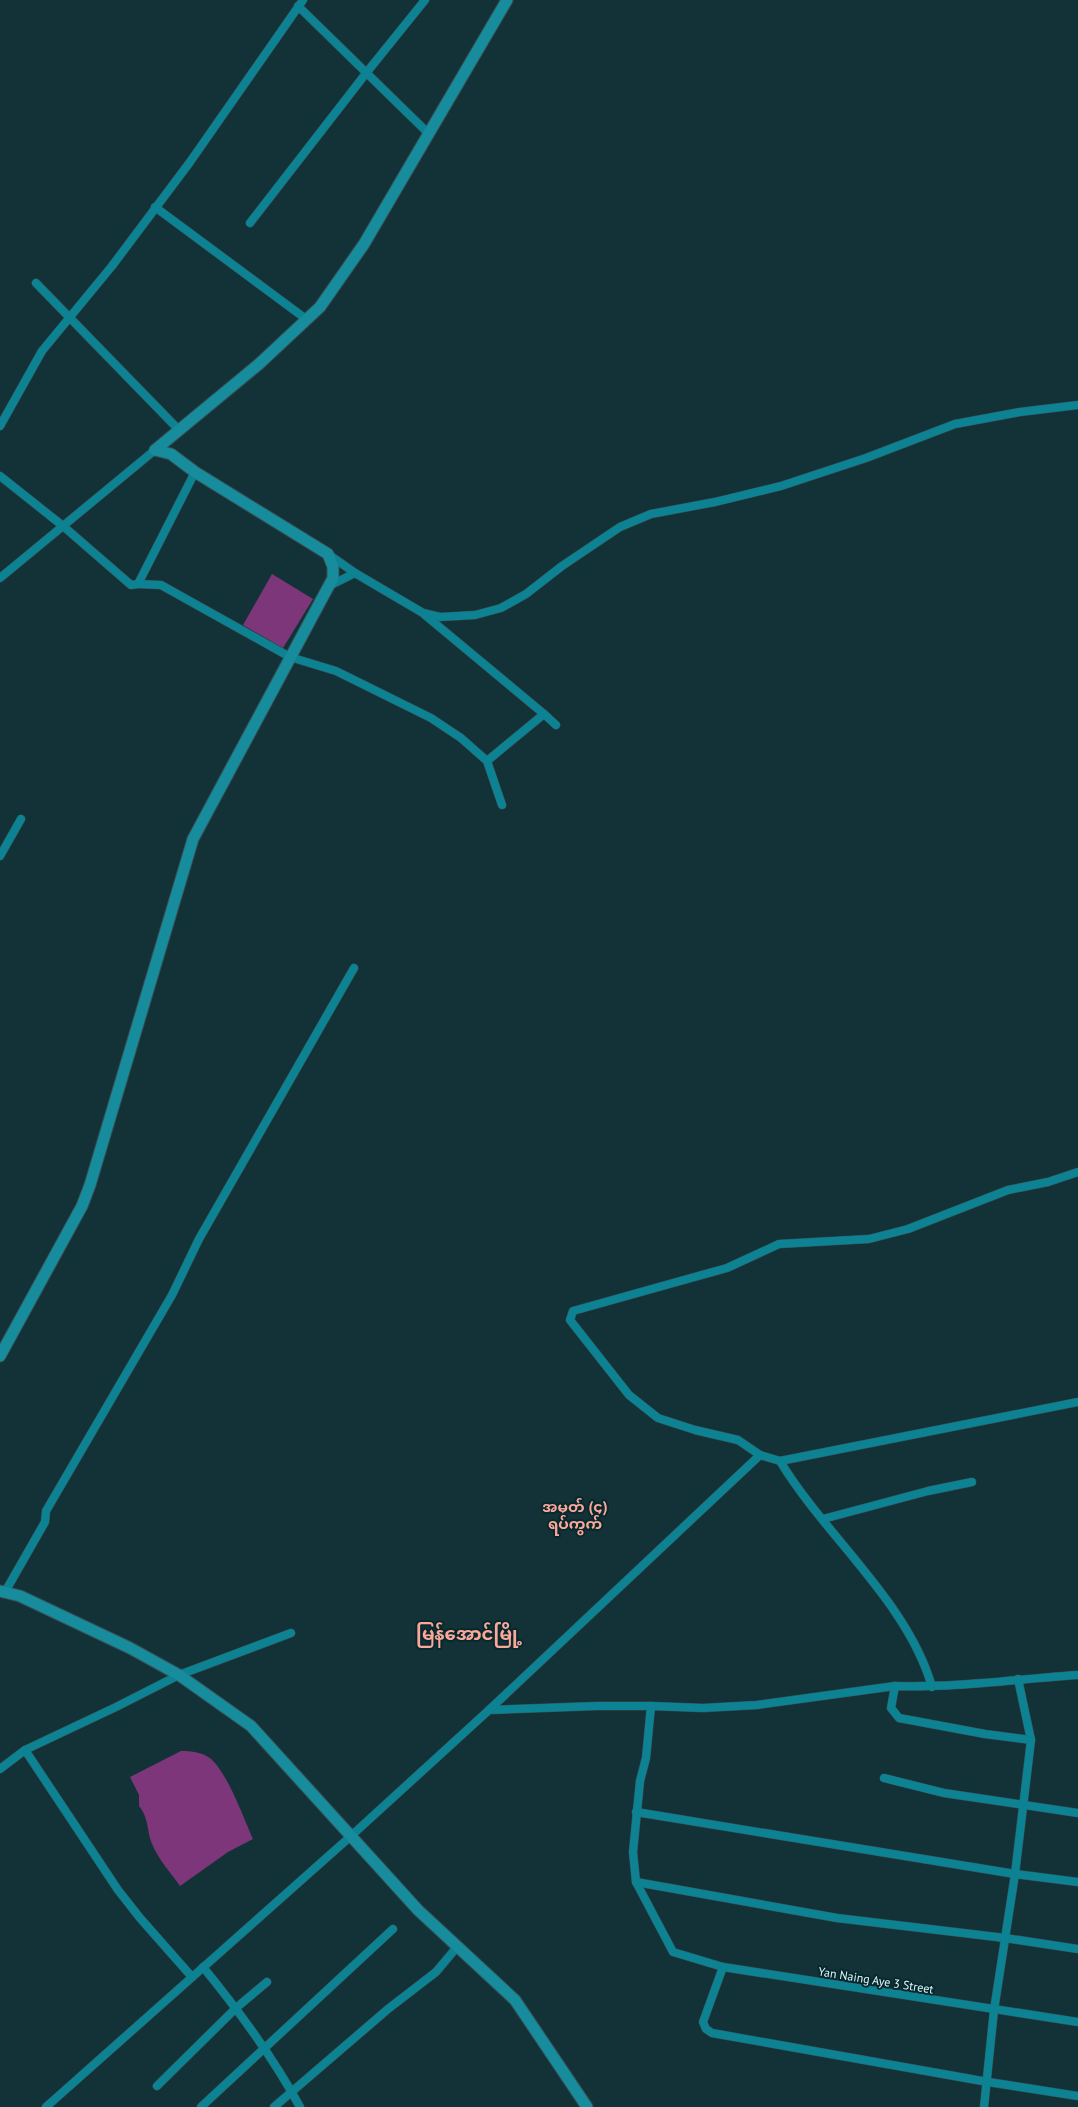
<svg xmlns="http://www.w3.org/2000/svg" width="1078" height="2107" font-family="'PT Sans','Noto Sans Myanmar',sans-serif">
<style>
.water{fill:#7e367a}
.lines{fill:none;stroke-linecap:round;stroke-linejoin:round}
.street-casing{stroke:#364f54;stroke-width:9}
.secondary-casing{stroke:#364f54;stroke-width:13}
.street{stroke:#0c8292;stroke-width:8}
.secondary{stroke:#168c9c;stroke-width:11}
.labels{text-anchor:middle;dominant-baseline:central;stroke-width:4;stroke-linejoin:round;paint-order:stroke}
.street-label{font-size:12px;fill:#dff9fe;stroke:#07282d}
.quarter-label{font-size:15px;font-weight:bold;fill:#fba89a;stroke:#07282d}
.district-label{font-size:18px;font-weight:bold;fill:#fba89a;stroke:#07282d}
</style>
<rect width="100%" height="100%" fill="#133237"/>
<g class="water">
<polygon points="272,574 313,599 283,648 243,625"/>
<path d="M181 1751C191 1751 203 1752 211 1759 228 1774 244 1819 253 1839L228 1852 180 1886C171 1873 159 1860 153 1846 146 1831 150 1820 139 1806V1795L130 1777Z"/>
</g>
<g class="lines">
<defs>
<g id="street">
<polyline points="298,6 428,133"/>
<polyline points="155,207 306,319"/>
<polyline points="250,223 367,72 425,0"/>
<polyline points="36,283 179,430"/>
<polyline points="0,426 42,351 112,266 190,162 303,0"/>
<polyline points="0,476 63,526 155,450"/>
<polyline points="328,554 355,573 331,585"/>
<polyline points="355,573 423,613 440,617 475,615 501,608 526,594 562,566 620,527 651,514 715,502 781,486 866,458 955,424 1020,412 1078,405"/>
<polyline points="0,578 63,526 131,585 138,584 195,472"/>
<polyline points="138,584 161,585 290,657 336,671 431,718 461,738 487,761 502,805"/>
<polyline points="425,615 544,714 487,761"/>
<polyline points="544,714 556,725"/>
<polyline points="0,856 21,819"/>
<polyline points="760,1455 780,1461 1078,1402"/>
<path d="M780 1461C825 1536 908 1602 932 1687"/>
<polyline points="823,1519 928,1491 972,1482"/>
<polyline points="5,1592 45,1522 46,1511 172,1295 199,1239 354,968"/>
<polyline points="895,1686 757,1705 703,1708 651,1706 646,1758 640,1781 633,1852 636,1882 673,1952 723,1967 1078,2022"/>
<polyline points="489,1710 597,1706 651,1706"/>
<path d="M1031 1740 985 1734 899 1718 891 1708 895 1686C956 1688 1017 1679 1078 1675"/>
<polyline points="25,1750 116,1707 179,1675 291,1633"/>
<polyline points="0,1769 25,1750 118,1890 140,1918 192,1977"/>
<polyline points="884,1778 944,1793 1078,1813"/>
<polyline points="636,1812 1015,1874 1078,1882"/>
<polyline points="636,1882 837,1918 1005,1938 1078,1949"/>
<path d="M203 1967C239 2011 273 2057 300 2107"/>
<polyline points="723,1967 703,2022 706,2029 712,2033 988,2082 1078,2096"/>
<polyline points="157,2086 236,2008 267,1982"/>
<polyline points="46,2107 351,1836 489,1710 760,1455 738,1440 695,1430 658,1418 629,1395 570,1320 573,1311 727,1268 779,1244 869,1239 908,1229 1008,1190 1048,1182 1078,1172"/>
<polyline points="201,2107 393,1929"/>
<polyline points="274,2107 388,2009 436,1972 457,1947"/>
<polyline points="984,2107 994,2010 1015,1874 1031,1740 1018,1679"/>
</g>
<g id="secondary">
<polyline points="155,450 259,364 320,307 364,244 507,0"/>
<polyline points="0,1356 82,1206 90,1185 193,839 333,578 333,567 328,554 195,472 171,454 155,450"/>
<polyline points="0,1591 20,1596 130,1648 179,1675 251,1726 418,1910 515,2000 587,2107"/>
</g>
</defs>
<use href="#street" class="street-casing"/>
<use href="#secondary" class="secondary-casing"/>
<use href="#street" class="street"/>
<use href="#secondary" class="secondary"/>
</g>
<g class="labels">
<g class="street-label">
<text transform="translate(876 1980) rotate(9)">Yan Naing Aye 3 Street</text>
</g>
<g class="quarter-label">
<text x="575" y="1506">အမှတ် (၄)<tspan x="575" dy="17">ရပ်ကွက်</tspan></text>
</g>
<g class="district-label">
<text x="469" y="1633">မြန်အောင်မြို့</text>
</g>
</g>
</svg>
